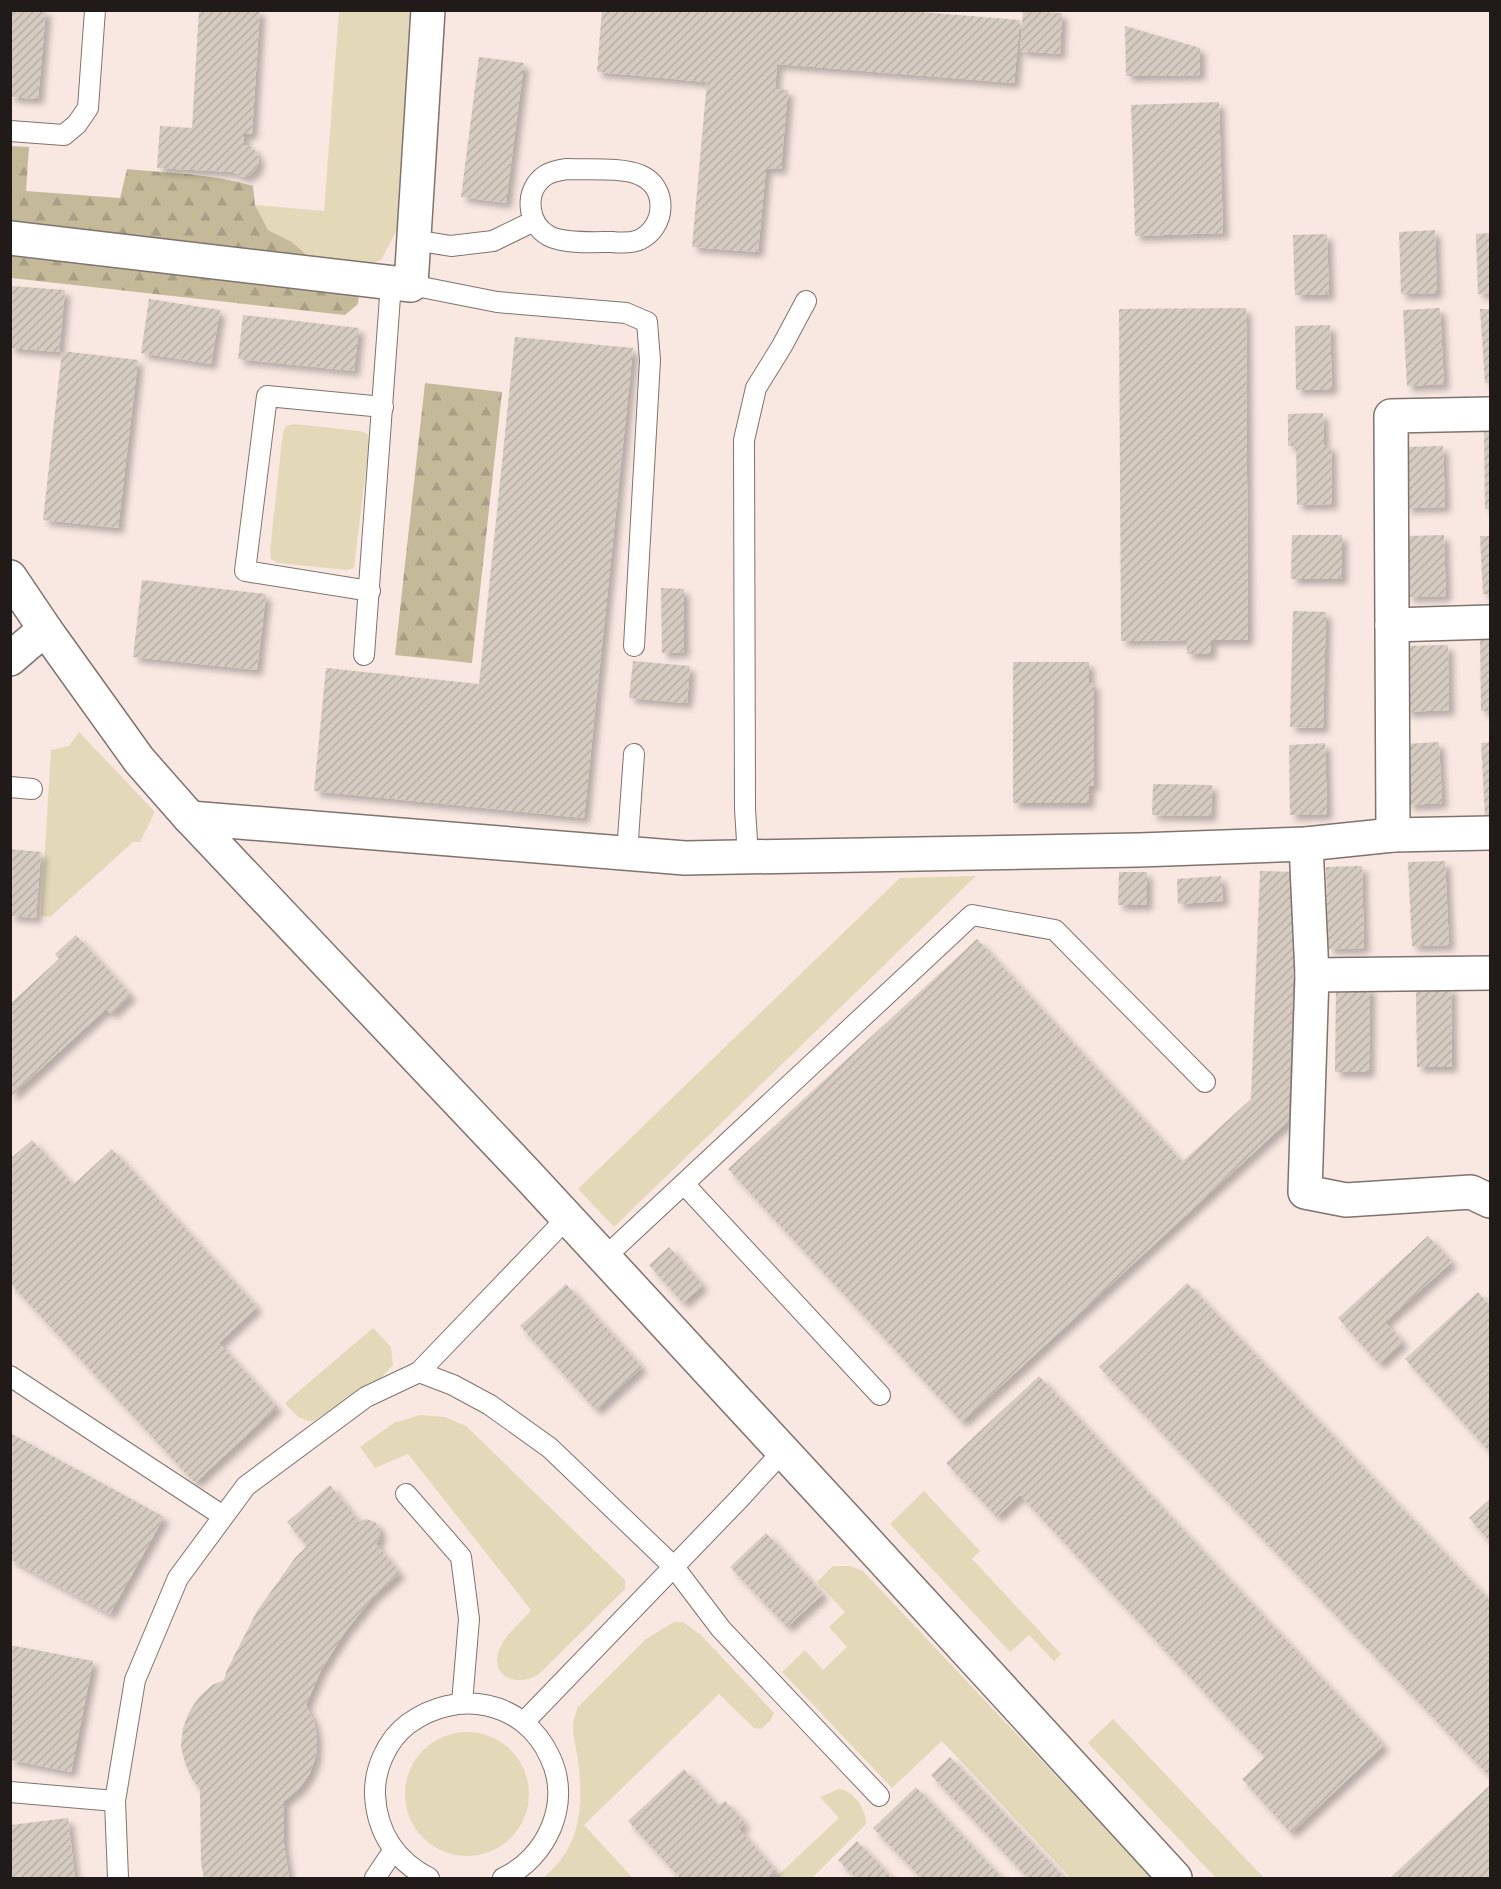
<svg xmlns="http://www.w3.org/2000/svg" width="1501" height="1889" font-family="Karla,sans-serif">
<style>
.grass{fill:#e3d9b8}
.forest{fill:url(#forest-firs)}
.building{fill:url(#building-hatch);filter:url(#shadow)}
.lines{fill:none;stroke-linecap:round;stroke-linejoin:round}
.service-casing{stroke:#80726c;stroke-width:22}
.minor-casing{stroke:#80726c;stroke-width:36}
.tertiary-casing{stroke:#80726c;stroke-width:36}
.service{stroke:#fff;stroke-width:20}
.minor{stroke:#fff;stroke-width:33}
.tertiary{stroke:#fff;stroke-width:33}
</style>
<defs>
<pattern id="forest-firs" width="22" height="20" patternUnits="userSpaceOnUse" patternTransform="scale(1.5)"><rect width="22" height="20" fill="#c4ba9a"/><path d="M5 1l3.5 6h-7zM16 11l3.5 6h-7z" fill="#a89f84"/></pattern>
<pattern id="building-hatch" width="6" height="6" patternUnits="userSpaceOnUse" patternTransform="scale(1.5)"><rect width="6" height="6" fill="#d6cbc0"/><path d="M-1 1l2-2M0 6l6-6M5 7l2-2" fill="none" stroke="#b7aea4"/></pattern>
<filter id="shadow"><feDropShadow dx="5.5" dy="5.5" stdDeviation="3" flood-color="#0004"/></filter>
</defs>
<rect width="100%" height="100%" fill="#f8e8e1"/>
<g class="grass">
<polygon points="339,11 415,11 398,228 381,260 362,266 314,262 292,242 268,230 255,205 324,211"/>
<polygon points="294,424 360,431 368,434 369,445 354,568 347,570 278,563 271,559 270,550 283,432 286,426"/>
<polygon points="79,732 155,812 140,842 133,842 50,917 41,916 51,750 69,746"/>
<polygon points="976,876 614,1227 578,1189 900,878"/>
<path d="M373 1328 391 1347 393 1365 379 1380 313 1421C299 1421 294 1413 285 1403Z"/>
<path d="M420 1415 445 1417 466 1426 625 1580V1589L539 1674C518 1688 489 1677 499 1650 505 1634 522 1622 531 1610L408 1454 375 1468 360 1447 394 1423Z"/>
<polygon points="924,1491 980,1551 972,1559 1061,1654 1054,1661 1029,1635 1010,1652 890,1524"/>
<polygon points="833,1566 850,1566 863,1571 1152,1878 1071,1878 942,1741 892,1788 782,1672 805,1650 823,1670 847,1647 829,1627 845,1612 817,1582"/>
<path d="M674 1622H683L701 1635 774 1713 771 1720 761 1729 754 1728 719 1694 584 1825 633 1878H543C581 1847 584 1806 578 1761 575 1739 569 1728 578 1707L646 1639Z"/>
<polygon points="1113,1719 1264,1878 1216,1878 1088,1743"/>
<circle cx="467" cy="1794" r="62"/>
<path d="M839 1789C854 1791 866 1809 866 1824L812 1878H775L839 1818 820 1797Z"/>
</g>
<g class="forest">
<path d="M10 146 29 147 26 191 120 198 127 169C169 173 213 174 253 186L255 205 268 230 292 242 314 262 11 228Z"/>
<polygon points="11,249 359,294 358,304 345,315 11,278"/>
<polygon points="425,383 502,392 472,663 395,655"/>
</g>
<g class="building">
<polygon points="10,10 46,10 38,99 10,97"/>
<polygon points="199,10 260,10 252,134 244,134 244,145 252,147 257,153 259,162 256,169 250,175 242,177 233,172 157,168 160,126 192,128"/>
<polygon points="602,10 897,10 1020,20 1014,83 777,64 775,89 788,90 781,169 766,168 758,252 692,247 707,82 597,72"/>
<polygon points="1023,11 1062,13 1060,54 1020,51"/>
<polygon points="1125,26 1200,48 1200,75 1126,76"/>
<polygon points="479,57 524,63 506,203 461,197"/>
<polygon points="1219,102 1223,233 1135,236 1131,105"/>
<polygon points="1435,230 1437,293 1401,294 1399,232"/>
<polygon points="1490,233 1490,293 1478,294 1476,234"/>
<polygon points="1327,234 1329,295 1295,295 1293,235"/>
<polygon points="10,286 65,290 59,352 10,348"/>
<polygon points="149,299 220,310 211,364 141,353"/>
<polygon points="1246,308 1248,640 1211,640 1211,654 1187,654 1187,640 1121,641 1119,309"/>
<polygon points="1440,308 1444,384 1407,386 1403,310"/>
<polygon points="1480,309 1490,309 1490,383 1485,383"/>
<polygon points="243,315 359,328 354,371 238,359"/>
<polygon points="1330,325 1332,389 1296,390 1295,326"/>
<polygon points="515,337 633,348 584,818 314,791 326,668 479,684"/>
<polygon points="62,351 138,360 118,528 43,520"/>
<polygon points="1323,413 1324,446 1331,445 1332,504 1297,505 1296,446 1288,446 1288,414"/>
<polygon points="1484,430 1490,430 1490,509 1485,509"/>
<polygon points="1443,446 1445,507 1406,508 1404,447"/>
<polygon points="1292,535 1342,535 1342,579 1291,579"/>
<polygon points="1444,535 1446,596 1408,597 1406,536"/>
<polygon points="1480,536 1490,536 1490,594 1483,594"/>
<polygon points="142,580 266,594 257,670 133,657"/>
<polygon points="661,588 684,589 684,652 662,653"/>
<polygon points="1293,611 1326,612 1323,728 1290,727"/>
<polygon points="1480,633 1490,633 1490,711 1481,711"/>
<polygon points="1448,645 1449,710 1406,712 1404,646"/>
<polygon points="633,661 690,666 687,703 629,698"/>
<polygon points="1013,662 1089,662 1089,683 1094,683 1094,786 1089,786 1089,803 1013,803"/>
<polygon points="1439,742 1442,803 1408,805 1406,744"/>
<polygon points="1490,742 1490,815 1485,815 1481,743"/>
<polygon points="1325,743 1327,814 1290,815 1289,745"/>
<polygon points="1153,784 1212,785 1211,816 1152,815"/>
<polygon points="10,849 41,852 36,918 10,916"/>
<polygon points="1445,861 1449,945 1412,946 1408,862"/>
<polygon points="1362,866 1364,948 1328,949 1326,867"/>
<polygon points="1260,871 1297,872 1288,1121 962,1422 728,1169 977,939 1182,1162 1251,1099"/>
<polygon points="1119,872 1147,872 1147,905 1118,905"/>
<polygon points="1221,876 1223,901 1178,904 1177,879"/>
<polygon points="76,935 131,995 111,1014 106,1009 10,1097 10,1004 59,959 55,954"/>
<polygon points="1336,987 1370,987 1369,1072 1335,1072"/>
<polygon points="1451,987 1452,1067 1417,1067 1416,988"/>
<polygon points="32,1140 73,1185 112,1149 257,1307 219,1343 277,1407 195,1483 10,1283 10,1159"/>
<polygon points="1428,1236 1452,1262 1385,1322 1403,1342 1379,1364 1338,1318"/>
<polygon points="669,1247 703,1285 683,1303 649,1265"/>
<polygon points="1187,1283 1490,1601 1490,1777 1099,1367"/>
<polygon points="566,1284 642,1367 596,1410 520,1326"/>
<polygon points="1478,1292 1490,1306 1490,1452 1405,1359"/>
<polygon points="1039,1376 1384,1745 1291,1833 1242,1779 1265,1757 1020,1495 997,1517 946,1463"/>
<polygon points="10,1433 164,1517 110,1614 10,1559"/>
<polygon points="330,1485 359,1522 366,1519 375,1522 380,1529 380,1538 376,1544 400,1573 373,1597 345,1632 321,1670 306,1705 314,1721 317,1739 316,1756 310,1773 300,1788 284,1801 284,1844 289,1878 204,1878 201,1864 200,1789 192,1779 185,1763 181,1746 183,1728 189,1712 199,1697 212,1685 224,1680 227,1670 257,1611 295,1558 307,1546 287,1522"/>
<polygon points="1490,1499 1490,1542 1469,1518"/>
<polygon points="766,1533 823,1594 787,1627 730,1567"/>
<polygon points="10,1645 93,1661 71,1772 10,1760"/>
<polygon points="950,1757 1065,1878 1028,1878 931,1775"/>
<polygon points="684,1769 718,1806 725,1801 745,1823 739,1829 776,1871 768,1878 680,1878 628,1821"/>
<polygon points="1490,1785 1490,1878 1390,1878"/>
<polygon points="916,1787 1002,1878 921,1878 873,1828"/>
<polygon points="68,1818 75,1878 10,1878 10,1825"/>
<polygon points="857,1841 892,1878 856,1878 838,1860"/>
</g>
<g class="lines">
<defs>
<g id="service">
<polyline points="10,131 64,135 77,124 88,108 95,10"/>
<path d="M567 169C588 170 622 167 640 175 669 187 666 228 639 240 631 243 621 243 612 242 595 242 564 244 549 236 527 224 523 190 546 175 553 171 560 170 567 169Z"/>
<polyline points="414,240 451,246 493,241 534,221"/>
<polyline points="411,285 497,302 626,313 647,322 650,360 634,646"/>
<polyline points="370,591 245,571 267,396 383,407"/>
<polyline points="364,655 391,283"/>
<polyline points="10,787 32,789"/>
<polyline points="627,853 634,754"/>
<polyline points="748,857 745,809 744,440 756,388 782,346 806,301"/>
<polyline points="684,1184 880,1395"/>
<polyline points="604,1258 972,915 1055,930 1205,1082"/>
<polyline points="419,1372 567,1218"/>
<polyline points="10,1376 223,1516"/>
<polyline points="406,1494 461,1557 469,1619 462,1703"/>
<polyline points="524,1722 740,1498 783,1451"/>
<polyline points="10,1792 115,1801"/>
<polyline points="118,1878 115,1801 135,1680 178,1578 246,1486 366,1397 419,1372 453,1385 490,1405 550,1448 674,1567 721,1629 879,1796"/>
<polyline points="375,1878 393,1851"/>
<path d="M429 1878C396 1861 377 1833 375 1795 374 1769 387 1740 408 1724 457 1688 524 1700 550 1757 572 1803 547 1858 503 1878"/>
</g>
<g id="minor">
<polyline points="10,238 411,285 428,10"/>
<polyline points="1392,625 1490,622"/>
<polyline points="10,659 45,629"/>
<polyline points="190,818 685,858 1139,850 1306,844 1393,835 1490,833"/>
<polyline points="1393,835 1391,416 1490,414"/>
<polyline points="1306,844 1312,975 1305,1192 1346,1200 1471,1192 1490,1201"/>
<polyline points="1312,975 1490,973"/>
</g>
<polyline id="tertiary" points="10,577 45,629 139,760 190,818 526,1173 856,1530 1175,1878"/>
</defs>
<use href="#service" class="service-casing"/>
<use href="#minor" class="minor-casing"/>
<use href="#tertiary" class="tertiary-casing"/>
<use href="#service" class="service"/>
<use href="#minor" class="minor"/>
<use href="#tertiary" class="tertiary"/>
</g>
<rect width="1501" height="1889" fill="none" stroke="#201a18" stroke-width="24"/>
</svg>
